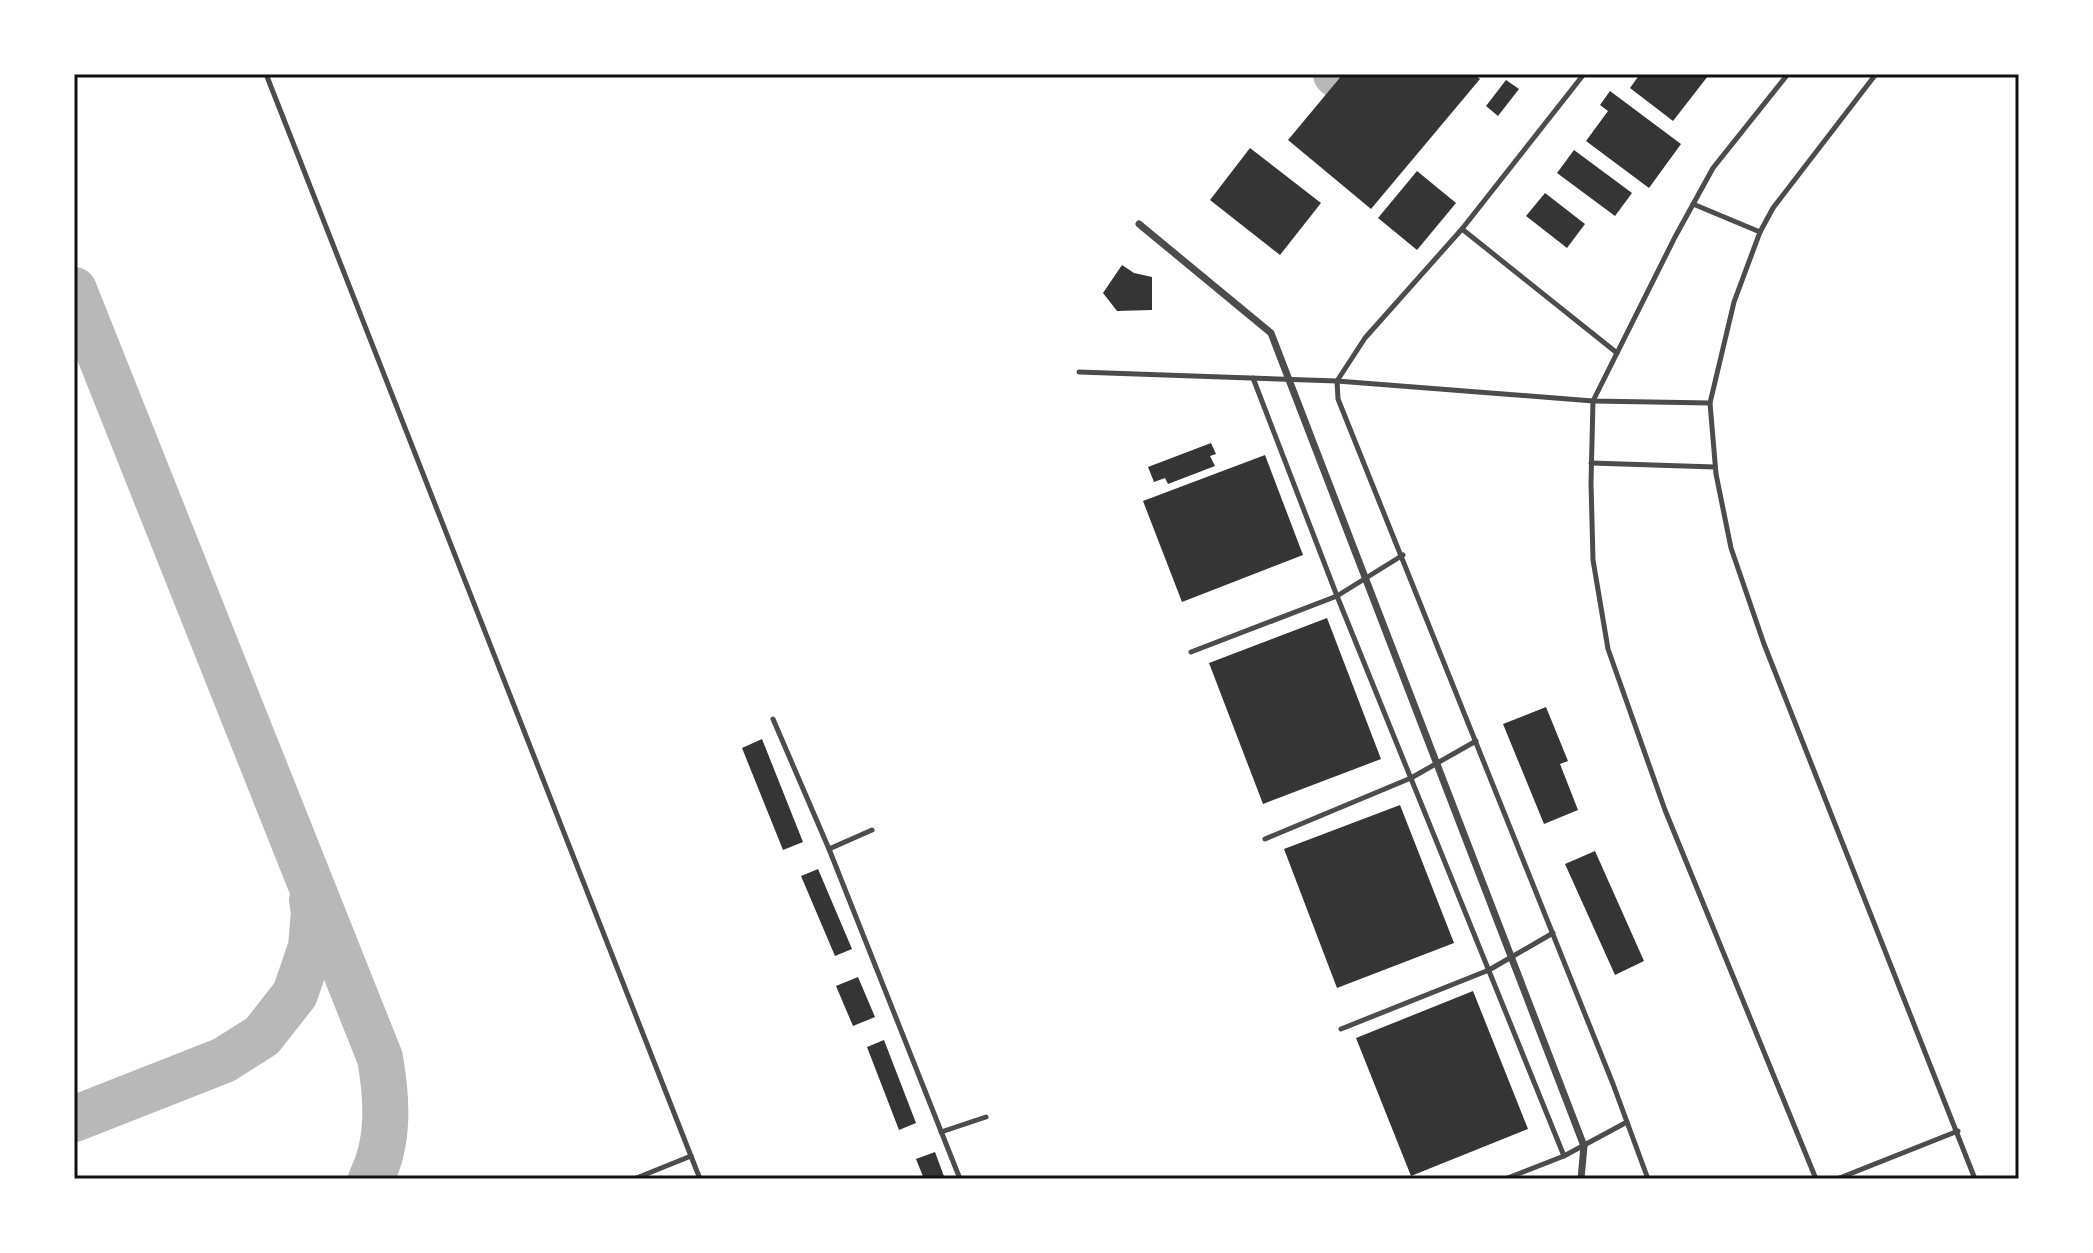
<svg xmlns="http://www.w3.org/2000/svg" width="2093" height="1253" font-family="Manrope,sans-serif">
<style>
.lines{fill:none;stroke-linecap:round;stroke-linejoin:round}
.taxiway{stroke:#b8b8b8;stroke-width:46}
.building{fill:#353535}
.service{stroke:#4c4c4c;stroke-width:5}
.pedestrian{stroke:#4c4c4c;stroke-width:7}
.neatline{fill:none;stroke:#111;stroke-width:3}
</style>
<rect width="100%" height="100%" fill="#fff"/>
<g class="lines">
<g class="taxiway">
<polyline points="1336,74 1340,77"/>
<path d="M74 290 380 1058C387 1098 390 1141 371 1179"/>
<polyline points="74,1119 224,1060 262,1036 295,994 311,947 314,912 312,900"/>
</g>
</g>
<g class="building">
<polygon points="1343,74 1474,74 1480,79 1371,209 1288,140"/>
<polygon points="1640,74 1706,74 1708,76 1673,121 1630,88"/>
<polygon points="1506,80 1519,89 1498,116 1486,106"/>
<polygon points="1610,91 1681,144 1649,188 1586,141 1608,111 1600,105"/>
<polygon points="1250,148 1321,203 1280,255 1210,200"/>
<polygon points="1574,150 1632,193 1615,216 1557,173"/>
<polygon points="1417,171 1456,203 1417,250 1378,218"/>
<polygon points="1545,193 1585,224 1567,248 1526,216"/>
<polygon points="1122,265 1134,273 1152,277 1152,310 1117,311 1103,293"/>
<polygon points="1211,443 1216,454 1210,456 1215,466 1168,484 1165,478 1154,482 1148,467"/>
<polygon points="1265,455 1303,555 1182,602 1143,501"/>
<polygon points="1327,618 1381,759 1263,804 1209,663"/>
<polygon points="1546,707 1568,761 1560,764 1578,810 1544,824 1503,724"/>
<polygon points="762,739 803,842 783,850 742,748"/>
<polygon points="1400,805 1454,943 1337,988 1284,849"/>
<polygon points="1595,851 1644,961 1615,975 1565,864"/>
<polygon points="818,869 852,949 835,956 801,876"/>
<polygon points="858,977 875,1017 853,1026 836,986"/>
<polygon points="1473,991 1528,1129 1411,1176 1356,1038"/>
<polygon points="884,1040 916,1123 899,1130 867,1047"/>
<polygon points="935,1152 945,1179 924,1179 916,1159"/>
</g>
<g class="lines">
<g class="service">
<polyline points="266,74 700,1179"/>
<polyline points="1584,74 1462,229 1365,338 1337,381 1338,399 1613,1084 1648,1179"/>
<polyline points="1788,74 1713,168 1675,237 1593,401 1591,483 1593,560 1608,649 1665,810 1816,1179"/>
<polyline points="1876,74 1773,208 1760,232 1734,302 1710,403 1716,474 1731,548 1764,644 1975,1179"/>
<polyline points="1693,204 1760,232"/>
<polyline points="1462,229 1617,353"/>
<polyline points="1079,372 1337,381 1593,401 1710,403"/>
<polyline points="1253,378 1337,596 1564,1156"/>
<polyline points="1591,463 1715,467"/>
<polyline points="1191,652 1337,596 1403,555"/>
<polyline points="773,719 829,849 960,1179"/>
<polyline points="1265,839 1411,778 1476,741"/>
<polyline points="829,849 872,830"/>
<polyline points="1341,1029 1489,970 1553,933"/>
<polyline points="941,1132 986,1117"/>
<polyline points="634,1179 691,1156"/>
<polyline points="1505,1179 1564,1156 1627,1122"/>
<polyline points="1837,1179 1958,1131"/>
</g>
<polyline class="pedestrian" points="1139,224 1271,333 1584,1146 1581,1179"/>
</g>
<rect width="2093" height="1253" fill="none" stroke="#ffffff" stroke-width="152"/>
<rect x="76" y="76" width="1941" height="1101" class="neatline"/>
</svg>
